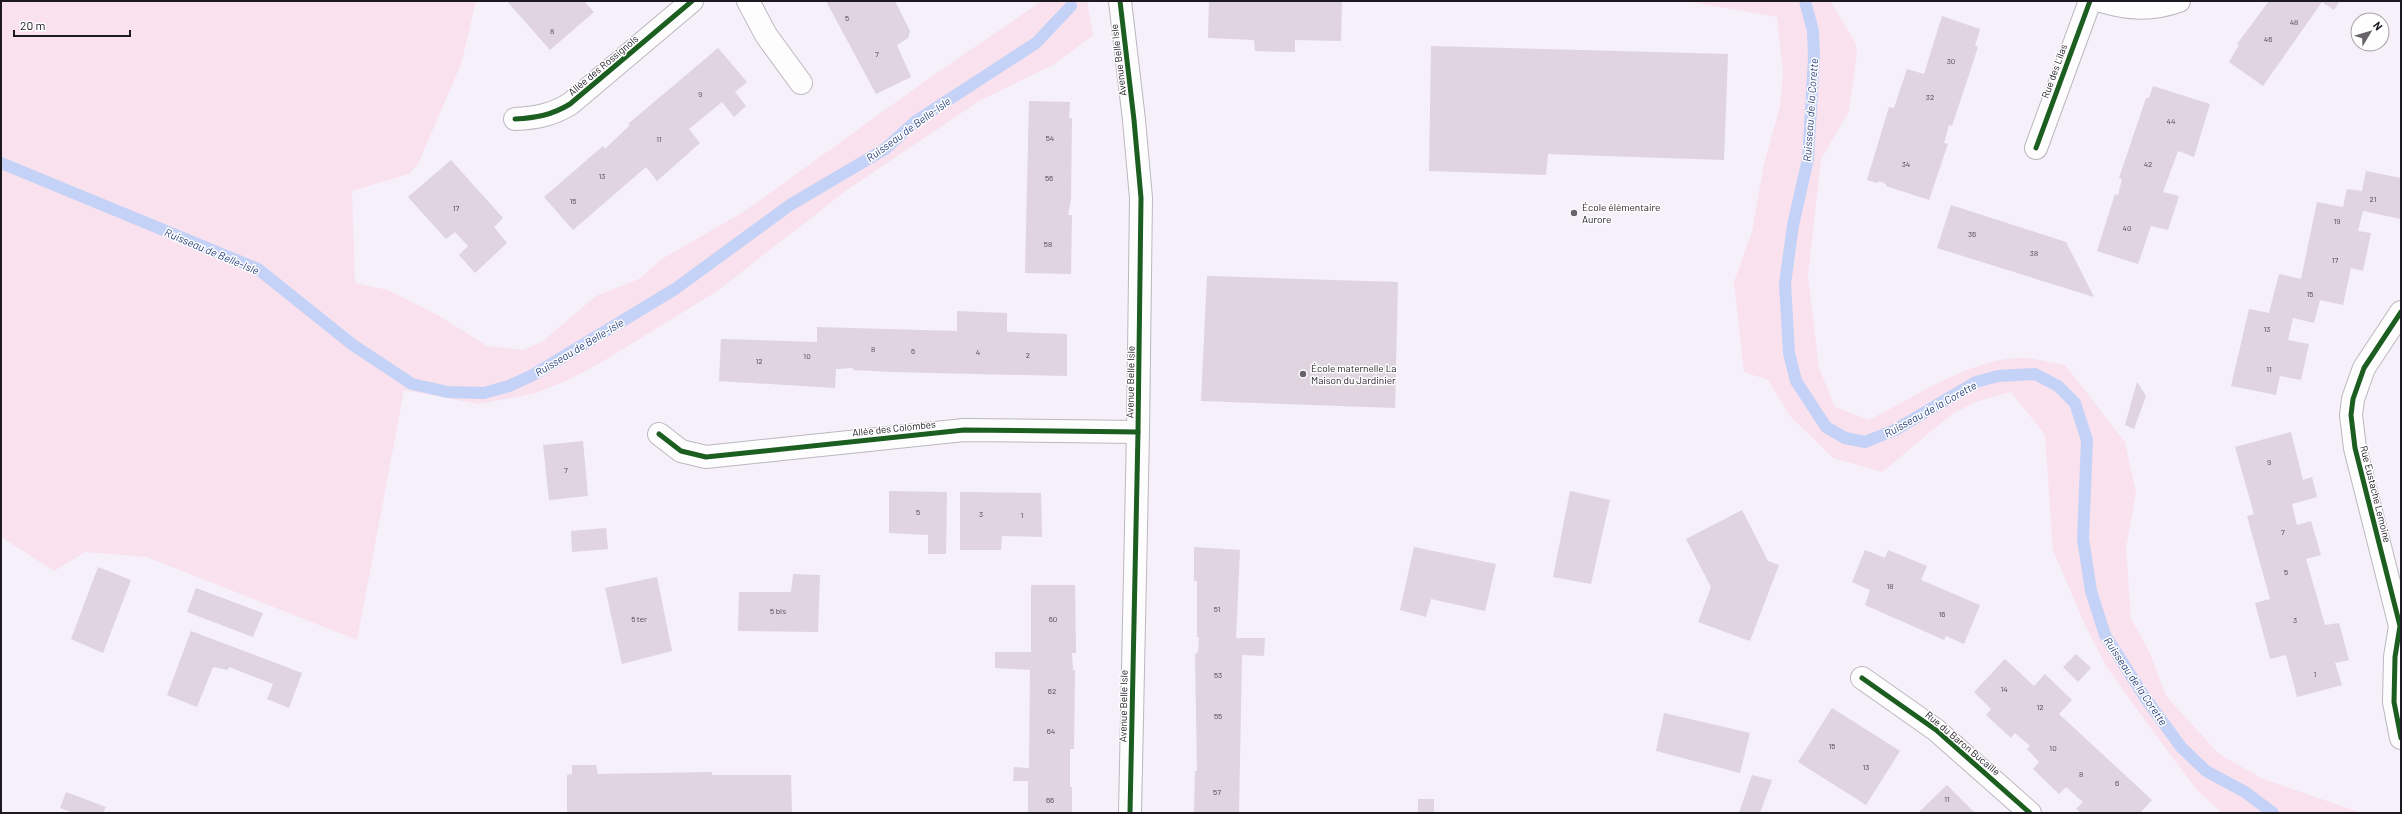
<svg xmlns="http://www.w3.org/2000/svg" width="2402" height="814" font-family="Barlow,sans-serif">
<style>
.green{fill:#f9e1ee}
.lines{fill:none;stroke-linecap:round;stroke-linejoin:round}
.stream{stroke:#c3d2f6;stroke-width:12}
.building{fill:#dfd4e0}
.minor-casing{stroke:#bbb7bf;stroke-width:24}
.minor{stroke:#fefdfe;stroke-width:22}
.cycleway-casing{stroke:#fefefe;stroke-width:8}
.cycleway{stroke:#1b5e20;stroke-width:5}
.poi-dot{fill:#69646c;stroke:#fefefe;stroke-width:1.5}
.labels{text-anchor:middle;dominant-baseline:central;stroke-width:3;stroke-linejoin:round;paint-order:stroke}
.number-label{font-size:8px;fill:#4e4850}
.street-label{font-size:10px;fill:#1d1920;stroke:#fefefe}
.poi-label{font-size:10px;fill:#1d1920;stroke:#fefefe;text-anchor:start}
.water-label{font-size:11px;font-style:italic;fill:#2b4580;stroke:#fefefe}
</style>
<rect width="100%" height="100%" fill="#f5f0fa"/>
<g class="green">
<polygon points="1,1 476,1 461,64 418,164 409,174 352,191 355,283 388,290 441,317 487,346 523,350 542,342 596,296 639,279 662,259 745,211 928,79 1042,1 1087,1 1093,35 1053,65 979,101 847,190 717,291 602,362 566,381 536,393 479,404 404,390 357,640 147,557 85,552 54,571 1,537"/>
<path d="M1684 1H1830L1855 42 1857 53 1849 111 1821 159 1808 276 1819 368 1835 407 1869 420C1915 397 1964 362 2017 358 2032 357 2050 363 2065 365L2125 442 2136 493 2126 548 2131 619 2149 651 2166 696 2219 754 2263 779 2362 813H2222L2196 789 2152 730 2106 666 2086 627 2053 550 2045 435 2011 392 1978 401 1952 414 1882 472 1833 458 1790 416 1768 380 1744 372 1734 282 1752 232 1764 164 1780 106 1783 73 1777 17Z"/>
</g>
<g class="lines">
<g class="stream">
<polyline points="1805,1 1813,31 1814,58 1808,159 1793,225 1785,284 1789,353 1796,381 1826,427 1845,438 1865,442 1895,430 1976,382 1998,376 2035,374 2058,386 2075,403 2087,440 2083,539 2091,591 2105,635 2146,699 2181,747 2206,771 2245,792 2273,813"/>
<polyline points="1,163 258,269 353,345 412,384 448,392 484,393 509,386 533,375 675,289 790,205 885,149 916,121 1036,43 1071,6"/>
</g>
</g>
<g class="building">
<polygon points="507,1 584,1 594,12 550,50"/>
<polygon points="826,1 895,1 910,31 908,38 897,45 911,77 876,94"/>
<polygon points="1209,1 1342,1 1341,41 1295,40 1295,52 1255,51 1254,40 1208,38"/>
<polygon points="2269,1 2340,1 2334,10 2322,2 2263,86 2229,62 2239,45 2237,44"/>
<polygon points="1942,16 1980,29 1975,46 1978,47 1952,126 1949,125 1944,143 1948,144 1929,200 1886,186 1886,184 1879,181 1877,183 1867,180 1889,107 1894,108 1907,69 1924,74"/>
<polygon points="1431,46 1728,54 1724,160 1548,154 1546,175 1429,171"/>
<polygon points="718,48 747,82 735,92 746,106 734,117 722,102 689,129 700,143 657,181 646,167 573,230 544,197 603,146 605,149 630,125 628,124"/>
<polygon points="2153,86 2210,104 2194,157 2178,151 2163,192 2179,196 2168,230 2151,226 2138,264 2097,251 2115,194 2118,195 2122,179 2119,178 2146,98 2149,98"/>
<polygon points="1029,101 1070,102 1069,118 1072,118 1071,199 1068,215 1072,215 1071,274 1025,273"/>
<polygon points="451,160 503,218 494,227 507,243 475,273 459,255 468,246 455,232 446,239 408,197"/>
<polygon points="2366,171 2401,178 2401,219 2363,211 2358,231 2371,233 2363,271 2351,268 2343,305 2320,300 2314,323 2293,318 2288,340 2309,344 2301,380 2280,376 2276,395 2231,386 2249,309 2269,313 2279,274 2301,279 2317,202 2343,207 2347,189 2362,191"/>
<polygon points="1951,205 2066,242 2094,297 1937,248"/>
<polygon points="1207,276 1398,282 1395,408 1201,401"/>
<polygon points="957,311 1007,313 1007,332 1067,334 1067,376 892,372 853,370 853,368 836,369 835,388 719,381 721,339 817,342 817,327 957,331"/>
<polygon points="2137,382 2146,396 2134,429 2125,425"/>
<polygon points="2291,432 2303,480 2312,477 2317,497 2292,504 2297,525 2311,521 2321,555 2306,559 2325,625 2339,623 2349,660 2335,663 2342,685 2297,697 2286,655 2270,659 2255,603 2270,599 2247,516 2254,514 2235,447"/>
<polygon points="583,441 588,496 549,500 543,445"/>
<polygon points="889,491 947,492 946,554 928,554 928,535 889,533"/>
<polygon points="1570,491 1610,500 1591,584 1553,577"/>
<polygon points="960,492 1041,493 1042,537 1002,536 1001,550 960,550"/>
<polygon points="1742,510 1768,561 1779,565 1750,641 1698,622 1711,587 1686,539"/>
<polygon points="606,528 608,549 572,552 571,531"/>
<polygon points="1194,547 1240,550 1236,638 1265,638 1264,656 1242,655 1239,813 1194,813 1195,771 1197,771 1195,654 1198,652 1199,637 1197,637 1197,581 1194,581"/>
<polygon points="1414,547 1496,564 1485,611 1431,599 1426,617 1400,610"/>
<polygon points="1865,550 1885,558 1888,550 1927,566 1921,580 1980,605 1964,644 1946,636 1944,640 1865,605 1870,590 1852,582"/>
<polygon points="98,567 131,580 103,653 71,639"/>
<polygon points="793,574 820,575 818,632 738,631 739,592 791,592"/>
<polygon points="657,577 672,651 622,664 605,588"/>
<polygon points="1031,585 1075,585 1076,653 1072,653 1073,670 1075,670 1074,749 1070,749 1070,787 1072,787 1072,813 1028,813 1028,781 1013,781 1014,767 1029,768 1030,670 995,668 995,652 1031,652"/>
<polygon points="196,588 263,613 253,637 187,612"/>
<polygon points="191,631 302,673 289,708 267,699 273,684 229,667 228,670 213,667 197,707 167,695"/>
<polygon points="2076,654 2091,668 2078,682 2063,667"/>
<polygon points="2005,659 2034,686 2045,674 2072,700 2059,714 2152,800 2140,813 2081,813 2076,809 2083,802 2066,787 2059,794 2033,769 2039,762 2027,749 2030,746 2015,733 2011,738 1986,715 1991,709 1974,692"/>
<polygon points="1832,708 1900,751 1866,805 1798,762"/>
<polygon points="1664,713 1750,733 1740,773 1656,751"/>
<polygon points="572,765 596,765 598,774 712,772 712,775 791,775 792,813 567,813 567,775 572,774"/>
<polygon points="1752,775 1772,780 1760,813 1739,813"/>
<polygon points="1947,785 1975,813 1918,813"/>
<polygon points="66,792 106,807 103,813 74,813 60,808"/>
<rect x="1418" y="799" width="16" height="14"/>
</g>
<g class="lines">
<defs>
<g id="minor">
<polyline points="748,1 766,35 801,83"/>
<polyline points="1120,1 1134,120 1141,198 1138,432 1130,813"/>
<path d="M2101 1C2128 9 2151 11 2179 1"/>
<path d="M515 119C536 118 552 115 570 104L692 1"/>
<polyline points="2036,148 2090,1"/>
<polyline points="2401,312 2364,368 2353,399 2351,415 2355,448 2400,626 2395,657 2394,702 2401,738"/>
<polyline points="659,434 681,451 706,457 964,430 1138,432"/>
<polyline points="1862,678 1936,730 2030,813"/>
</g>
</defs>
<use href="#minor" class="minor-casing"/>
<use href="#minor" class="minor"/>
<defs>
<g id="cycleway">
<polyline points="1120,1 1134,120 1141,198 1138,432 1130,813"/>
<path d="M515 119C536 118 552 115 570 104L692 1"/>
<polyline points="2036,148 2090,1"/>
<polyline points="2401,312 2364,368 2353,399 2351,415 2355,448 2400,626 2395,657 2394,702 2401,738"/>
<polyline points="659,434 681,451 706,457 964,430 1138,432"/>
<polyline points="1862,678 1936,730 2030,813"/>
</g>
</defs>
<use href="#cycleway" class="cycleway-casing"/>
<use href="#cycleway" class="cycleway"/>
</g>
<g class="poi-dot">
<circle cx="1574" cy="213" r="4"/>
<circle cx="1303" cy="374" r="4"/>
</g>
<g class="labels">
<g class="number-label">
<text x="847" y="18">5</text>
<text x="2294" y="22">48</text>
<text x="552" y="31">8</text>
<text x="2268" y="39">46</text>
<text x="877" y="54">7</text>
<text x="1951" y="61">30</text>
<text x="700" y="94">9</text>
<text x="1930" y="97">32</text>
<text x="2171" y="121">44</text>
<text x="1050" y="138">54</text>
<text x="659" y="139">11</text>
<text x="1906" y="164">34</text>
<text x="2148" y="164">42</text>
<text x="602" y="176">13</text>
<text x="1049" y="178">56</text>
<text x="2373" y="199">21</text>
<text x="573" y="201">15</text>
<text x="456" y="208">17</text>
<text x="2337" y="221">19</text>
<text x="2127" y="228">40</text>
<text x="1972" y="234">36</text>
<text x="1048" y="244">58</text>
<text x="2034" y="253">38</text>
<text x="2335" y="260">17</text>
<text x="2310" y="294">15</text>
<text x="2267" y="329">13</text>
<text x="873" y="349">8</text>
<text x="913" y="351">6</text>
<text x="978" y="352">4</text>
<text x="1028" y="355">2</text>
<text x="807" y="356">10</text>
<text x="759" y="361">12</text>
<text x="2269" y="369">11</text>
<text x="2269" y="462">9</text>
<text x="566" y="470">7</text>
<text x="918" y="512">5</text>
<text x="981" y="514">3</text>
<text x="1022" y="515">1</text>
<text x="2283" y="532">7</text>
<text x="2286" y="572">5</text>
<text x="1890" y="586">18</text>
<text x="1217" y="609">51</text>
<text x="778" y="611">5 bis</text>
<text x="1942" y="614">16</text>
<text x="639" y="619">5 ter</text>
<text x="1053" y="619">60</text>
<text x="2295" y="620">3</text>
<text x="2315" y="674">1</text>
<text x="1218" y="675">53</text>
<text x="2004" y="689">14</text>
<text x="1052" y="691">62</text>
<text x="2040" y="707">12</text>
<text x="1218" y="716">55</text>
<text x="1051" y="731">64</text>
<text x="1832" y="746">15</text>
<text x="2053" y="748">10</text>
<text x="1866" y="767">13</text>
<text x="2081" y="774">8</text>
<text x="2117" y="783">6</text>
<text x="1217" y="792">57</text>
<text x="1947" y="799">11</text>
<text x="1050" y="800">66</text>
</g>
<g class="street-label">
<text transform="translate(1118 60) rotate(-97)">Avenue Belle Isle</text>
<text transform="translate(603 65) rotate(-40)">Allée des Rossignols</text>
<text transform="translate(2054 71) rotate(-70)">Rue des Lilas</text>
<text transform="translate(1130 382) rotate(-89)">Avenue Belle Isle</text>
<text transform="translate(894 428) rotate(-6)">Allée des Colombes</text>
<text transform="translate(2376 494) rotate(76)">Rue Eustache Lemoine</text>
<text transform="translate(1123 706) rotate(-89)">Avenue Belle Isle</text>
<text transform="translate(1963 743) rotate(40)">Rue du Baron Bucaille</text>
</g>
<g class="poi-label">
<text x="1582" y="207">École élémentaire<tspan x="1582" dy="12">Aurore</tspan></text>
<text x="1311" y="368">École maternelle La<tspan x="1311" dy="12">Maison du Jardinier</tspan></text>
</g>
<g class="water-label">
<text transform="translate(1810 110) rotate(-86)">Ruisseau de la Corette</text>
<text transform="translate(908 129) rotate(-36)">Ruisseau de Belle-Isle</text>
<text transform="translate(212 251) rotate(23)">Ruisseau de Belle-Isle</text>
<text transform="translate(579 347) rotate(-31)">Ruisseau de Belle-Isle</text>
<text transform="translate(1930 409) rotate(-29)">Ruisseau de la Corette</text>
<text transform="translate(2136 681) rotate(56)">Ruisseau de la Corette</text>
</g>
</g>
<rect width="2402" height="814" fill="none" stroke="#1d1920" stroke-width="4"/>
<g transform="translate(2370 32) rotate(52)"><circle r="19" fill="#fefefe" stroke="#a4a2a5"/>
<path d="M0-3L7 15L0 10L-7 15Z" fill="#69646c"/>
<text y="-6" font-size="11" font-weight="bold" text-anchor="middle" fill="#1d1920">N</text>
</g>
<path d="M14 30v6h116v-6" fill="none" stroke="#1d1920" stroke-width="2"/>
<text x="20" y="30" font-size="12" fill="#1d1920" stroke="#fefefe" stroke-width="3" paint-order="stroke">20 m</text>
</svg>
